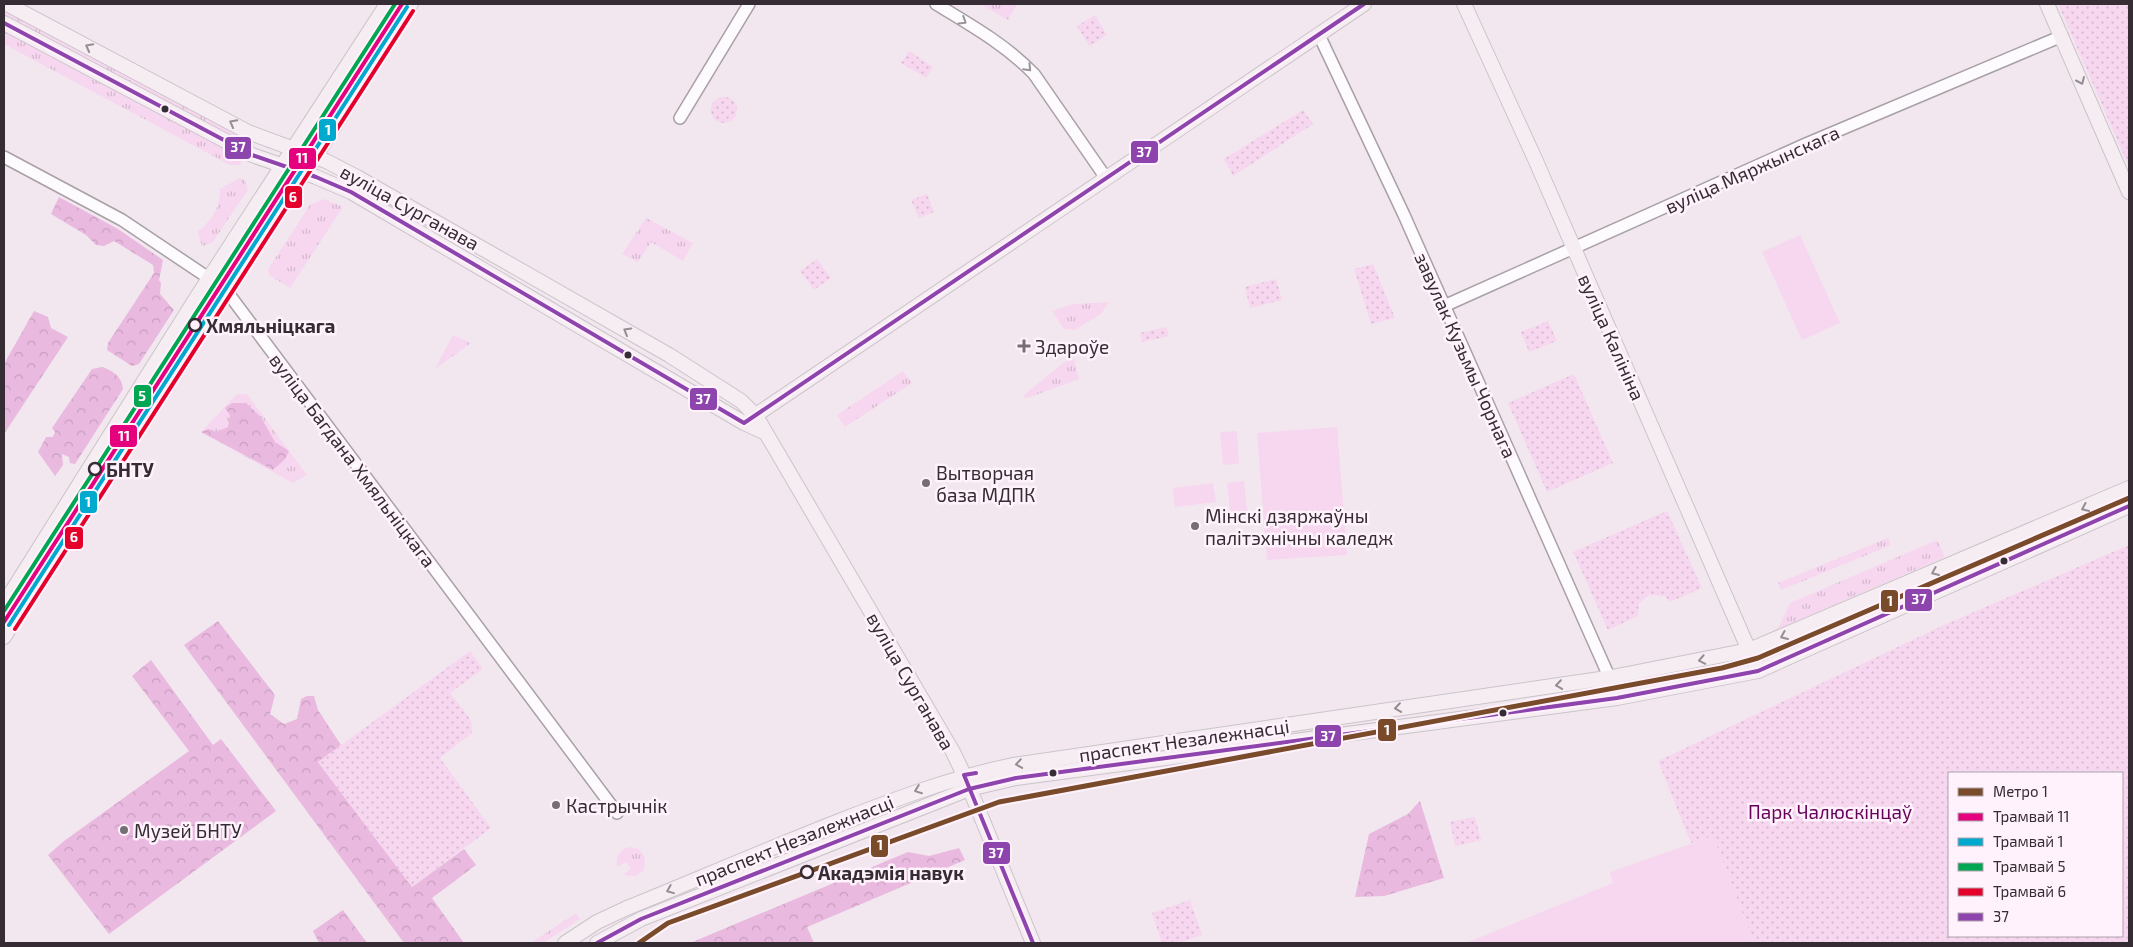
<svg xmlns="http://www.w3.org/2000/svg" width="2133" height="947" font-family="'Exo 2',sans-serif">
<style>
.grass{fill:url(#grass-tufts)}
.forest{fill:url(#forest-crowns)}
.park{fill:url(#park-dots);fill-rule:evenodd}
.garden{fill:#f7d6ef}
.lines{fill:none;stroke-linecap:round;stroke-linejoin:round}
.minor-casing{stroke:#a8a0a6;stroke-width:14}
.major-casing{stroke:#cac4c9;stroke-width:16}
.minor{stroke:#fdfbfd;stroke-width:11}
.major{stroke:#f5edf2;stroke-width:14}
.bus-1-casing{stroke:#fff2fc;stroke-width:8}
.bus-1{stroke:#8e44ad;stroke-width:4}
.tram-1-casing{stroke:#fff2fc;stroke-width:8}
.tram-2-casing{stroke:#fff2fc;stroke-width:8}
.tram-3-casing{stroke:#fff2fc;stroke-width:8}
.tram-4-casing{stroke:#fff2fc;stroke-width:8}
.tram-1{stroke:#e5007d;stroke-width:4}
.tram-2{stroke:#00a9ce;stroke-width:4}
.tram-3{stroke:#00a651;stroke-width:4}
.tram-4{stroke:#e4002b;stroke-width:4}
.metro-1-casing{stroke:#fff2fc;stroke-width:9}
.metro-1{stroke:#7a4b2a;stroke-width:5}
.oneway{stroke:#999498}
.oneway2{stroke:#958d92}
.bus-dot{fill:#352d33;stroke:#fff2fc;stroke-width:2}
.stop-dot{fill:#fff2fc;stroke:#352d33;stroke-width:2.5}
.poi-dot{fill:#776e75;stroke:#fff2fc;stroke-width:2}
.labels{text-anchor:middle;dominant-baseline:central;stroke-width:5;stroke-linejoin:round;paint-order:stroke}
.street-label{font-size:19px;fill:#352d33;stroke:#fff2fc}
.stop-label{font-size:19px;font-weight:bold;fill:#352d33;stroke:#fff2fc;text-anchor:start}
.poi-label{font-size:19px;fill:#352d33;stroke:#fff2fc;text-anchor:start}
.park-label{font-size:19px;fill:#65035a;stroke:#fff2fc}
.line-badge{stroke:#fff2fc;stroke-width:2}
.badge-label{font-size:14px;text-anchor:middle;font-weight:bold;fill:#fff}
</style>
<defs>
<pattern id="grass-tufts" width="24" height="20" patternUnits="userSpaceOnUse" patternTransform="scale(1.25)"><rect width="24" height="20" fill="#f7d6ef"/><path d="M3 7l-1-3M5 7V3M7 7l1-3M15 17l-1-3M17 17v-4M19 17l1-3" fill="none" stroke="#d4b8cd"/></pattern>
<pattern id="forest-crowns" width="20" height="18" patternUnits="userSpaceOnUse" patternTransform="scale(1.25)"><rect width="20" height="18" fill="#e9b9df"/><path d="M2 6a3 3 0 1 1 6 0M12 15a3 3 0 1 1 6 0" fill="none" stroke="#c89fc0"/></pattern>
<pattern id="park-dots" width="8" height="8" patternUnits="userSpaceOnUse" patternTransform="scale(1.25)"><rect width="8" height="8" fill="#f7d6ef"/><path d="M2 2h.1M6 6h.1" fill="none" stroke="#d4b8cd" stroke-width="1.8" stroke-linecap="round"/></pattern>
</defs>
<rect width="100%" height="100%" fill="#f2e7ef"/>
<g class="grass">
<polygon points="980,4 1017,4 1008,20"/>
<polygon points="4,9 252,142 249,146 4,16"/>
<polygon points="4,31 243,158 240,165 230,165 4,44"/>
<path d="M240 178 245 180 248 190 212 243 202 246 197 230H200C213 219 220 206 220 189Z"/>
<polygon points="324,199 343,207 290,288 269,275 268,269 310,205"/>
<polygon points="646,218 693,243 683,261 651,242 638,262 622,254"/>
<polygon points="1109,302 1101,314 1075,330 1064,329 1052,311 1073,304"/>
<polygon points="453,335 471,343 435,369"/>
<polygon points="1073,355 1079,379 1025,399 1024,395"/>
<polygon points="903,371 912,383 845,427 837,415"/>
<polygon points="237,394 247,394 307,475 293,483 201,432"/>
<polygon points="1888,538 1891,545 1781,590 1778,583"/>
<polygon points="1937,540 1945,557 1778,629 1790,603"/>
<path d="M629 847 639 849 645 857 644 870 636 876 623 875 631 869 626 862 617 867C615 857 619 850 629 847Z"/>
<polygon points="576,913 580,919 543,943 531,943"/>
</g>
<g class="forest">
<polygon points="59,197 118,229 163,260 159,280 161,283 160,294 174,310 139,364 132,366 107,350 108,343 154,273 153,265 114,241 104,246 96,245 86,235 51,214"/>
<polygon points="34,311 48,317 51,328 68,337 4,434 4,364"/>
<path d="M102 367C113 371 122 376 123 389L75 464 70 463 69 457 62 454 63 465 55 476 38 452 46 437H53L55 432 52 428 92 369Z"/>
<polygon points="232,403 246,403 260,416 275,442 289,451 285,459 273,470 201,432 209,429 216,432 228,427 230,415 225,408"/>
<polygon points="218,621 275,695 270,714 284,724 297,719 301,699 307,696 314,696 318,710 341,745 318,762 412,887 464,849 476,865 432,898 464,943 404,943 184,645"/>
<polygon points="151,660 213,745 221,739 276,811 109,934 48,855 64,841 189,751 132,676"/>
<polygon points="1420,801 1444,878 1384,896 1355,897 1369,834 1408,814"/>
<polygon points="959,848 965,860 807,927 814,943 690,943 908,852 929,856"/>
<polygon points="343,910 367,943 319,943 313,931"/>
</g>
<g class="park">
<polygon points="2058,4 2129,4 2129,167 2065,20"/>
<polygon points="1095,15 1107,35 1089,46 1077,26"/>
<polygon points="909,51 933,67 926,78 901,63"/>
<circle cx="724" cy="110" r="13"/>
<polygon points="1303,110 1313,124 1233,176 1224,159"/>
<polygon points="927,194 934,212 919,218 911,200"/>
<polygon points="817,259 831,278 814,290 800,271"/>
<polygon points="1373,264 1395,318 1371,324 1354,269"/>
<polygon points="1276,279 1282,300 1250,308 1245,287"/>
<polygon points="1548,321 1557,341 1529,352 1521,332"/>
<polygon points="1166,327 1169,336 1142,342 1140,333"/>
<polygon points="1574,374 1613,463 1547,492 1508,403"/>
<polygon points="1667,511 1702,588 1670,602 1665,596 1649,595 1639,603 1638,616 1608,630 1573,552"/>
<path d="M2129 545V943H1754L1713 836 1691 843 1658 761 1944 625ZM1949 773H2122V936H1949Z"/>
<polygon points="470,651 483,669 450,693 471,720 472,733 440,758 491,828 412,887 318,762"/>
<polygon points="1475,817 1481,840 1455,846 1450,822"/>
<polygon points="1190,900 1202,935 1178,943 1162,943 1152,913"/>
</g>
<g class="garden">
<polygon points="1800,235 1840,323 1802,340 1762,252"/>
<polygon points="1337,427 1347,555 1267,560 1257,433"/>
<polygon points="1237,431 1239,464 1223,465 1220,432"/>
<polygon points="1244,481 1247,511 1230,512 1227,483"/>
<polygon points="1213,483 1216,502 1175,507 1173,488"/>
<polygon points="1713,836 1754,943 1466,943 1613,883 1610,872"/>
</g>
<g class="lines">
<defs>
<g id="minor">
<path d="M936 4C971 25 1006 45 1034 74L1106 178"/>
<polyline points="1319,35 1404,215 1599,654 1607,672 1607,678"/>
<polyline points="680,118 749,4"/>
<polyline points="4,157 122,220 225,289 617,813"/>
<polyline points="1444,306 1806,144 2062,36"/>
</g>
<g id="major">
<polyline points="7,4 248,132 326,161 357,177 669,355 741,401 756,416 953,752 964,775 1033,943"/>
<polyline points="1464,4 1535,159 1758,671"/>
<polyline points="2047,4 2129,192"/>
<polyline points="4,23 252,155 316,177 351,192 744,423 764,432"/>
<polyline points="750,419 1364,4"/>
<polyline points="4,604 195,300 387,4"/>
<polyline points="4,637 160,390 233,276 315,157 411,4"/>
<path d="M565 943 597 922 627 908C698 879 768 849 839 821 898 798 951 778 1013 765L1607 678 1749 650 2129 488"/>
<polyline points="597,943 641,919 969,789 1016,778 1617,698 1758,671 2129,506"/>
</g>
</defs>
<use href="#minor" class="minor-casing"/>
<use href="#major" class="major-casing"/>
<use href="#minor" class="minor"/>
<use href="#major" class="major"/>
<defs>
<g id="bus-1">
<polyline points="4,23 252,155 316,177 351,192 744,423 1364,4"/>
<polyline points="976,773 964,775 1033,943"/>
<polyline points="597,943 641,919 969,789 1016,778 1617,698 1758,671 2129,506"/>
</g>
</defs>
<use href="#bus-1" class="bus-1-casing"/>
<use href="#bus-1" class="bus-1"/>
<defs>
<polyline id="tram-1" points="4,622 402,4"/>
<polyline id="tram-2" points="9,625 407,7"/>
<polyline id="tram-3" points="4,611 395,4"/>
<polyline id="tram-4" points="15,629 413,11"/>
</defs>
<use href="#tram-1" class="tram-1-casing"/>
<use href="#tram-2" class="tram-2-casing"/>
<use href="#tram-3" class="tram-3-casing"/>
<use href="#tram-4" class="tram-4-casing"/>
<use href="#tram-1" class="tram-1"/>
<use href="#tram-2" class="tram-2"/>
<use href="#tram-3" class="tram-3"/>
<use href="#tram-4" class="tram-4"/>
<defs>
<polyline id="metro-1" points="639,943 668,923 999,802 1722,668 1758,658 2129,498"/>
</defs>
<use href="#metro-1" class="metro-1-casing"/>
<use href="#metro-1" class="metro-1"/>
</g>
<defs><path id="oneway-chevron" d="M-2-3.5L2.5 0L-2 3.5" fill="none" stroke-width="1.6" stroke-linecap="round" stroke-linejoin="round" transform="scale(1.25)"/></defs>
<g class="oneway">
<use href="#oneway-chevron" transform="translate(963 21) rotate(32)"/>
<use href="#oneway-chevron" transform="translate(1028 68) rotate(46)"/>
</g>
<g class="oneway2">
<use href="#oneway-chevron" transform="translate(89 47) rotate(-152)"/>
<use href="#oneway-chevron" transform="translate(2081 81) rotate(66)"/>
<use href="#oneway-chevron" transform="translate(233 123) rotate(-152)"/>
<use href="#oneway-chevron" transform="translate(627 331) rotate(-150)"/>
<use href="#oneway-chevron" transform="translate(2085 508) rotate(156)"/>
<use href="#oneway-chevron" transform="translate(1935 572) rotate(157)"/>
<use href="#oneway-chevron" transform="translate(1784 636) rotate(157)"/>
<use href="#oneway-chevron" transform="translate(1702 660) rotate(169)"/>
<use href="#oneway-chevron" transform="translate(1559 685) rotate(172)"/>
<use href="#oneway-chevron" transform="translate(1398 708) rotate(172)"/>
<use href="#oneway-chevron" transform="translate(1019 764) rotate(171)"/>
<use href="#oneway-chevron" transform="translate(918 790) rotate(159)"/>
<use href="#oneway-chevron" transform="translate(670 890) rotate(158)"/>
</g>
<g class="bus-dot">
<circle cx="165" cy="109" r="4.5"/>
<circle cx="628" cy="355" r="4.5"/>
<circle cx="2004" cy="561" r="4.5"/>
<circle cx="1503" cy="713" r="4.5"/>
<circle cx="1053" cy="773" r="4.5"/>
</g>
<g class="stop-dot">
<circle cx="195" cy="325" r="6"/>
<circle cx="95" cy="469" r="6"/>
<circle cx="807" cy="872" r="6"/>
</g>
<g class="poi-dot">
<path d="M1021.5 338.5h5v5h5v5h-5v5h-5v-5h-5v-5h5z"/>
<circle cx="926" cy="483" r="5"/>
<circle cx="1195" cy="526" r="5"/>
<circle cx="556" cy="805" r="5"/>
<circle cx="124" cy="830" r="5"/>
</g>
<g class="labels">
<g class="street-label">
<text transform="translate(1752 169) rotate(-24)">вуліца Мяржынскага</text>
<text transform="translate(410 207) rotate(29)">вуліца Сурганава</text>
<text transform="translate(1612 337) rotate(66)">вуліца Калініна</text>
<text transform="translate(1466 355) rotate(66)">завулак Кузьмы Чорнага</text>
<text transform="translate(353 460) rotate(53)">вуліца Багдана Хмяльніцкага</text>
<text transform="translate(911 681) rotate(60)">вуліца Сурганава</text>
<text transform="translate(1184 740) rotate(-8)">праспект Незалежнасці</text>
<text transform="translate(794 840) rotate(-22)">праспект Незалежнасці</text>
</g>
<g class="stop-label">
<text x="206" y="325">Хмяльніцкага</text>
<text x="106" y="469">БНТУ</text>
<text x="818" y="872">Акадэмія навук</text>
</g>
<g class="poi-label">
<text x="1035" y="346">Здароўе</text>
<text x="936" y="472">Вытворчая<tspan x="936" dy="22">база МДПК</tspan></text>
<text x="1205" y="515">Мінскі дзяржаўны<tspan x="1205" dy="22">палітэхнічны каледж</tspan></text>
<text x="566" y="805">Кастрычнік</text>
<text x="134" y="830">Музей БНТУ</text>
</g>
<g class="park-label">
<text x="1830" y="811">Парк Чалюскінцаў</text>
</g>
</g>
<g class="line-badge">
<rect x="318" y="118" width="19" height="24" rx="5" fill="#00a9ce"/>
<rect x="224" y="136" width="28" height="24" rx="5" fill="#8e44ad"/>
<rect x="1130" y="140" width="29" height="24" rx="5" fill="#8e44ad"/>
<rect x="288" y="147" width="29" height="23" rx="5" fill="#e5007d"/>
<rect x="284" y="185" width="19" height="24" rx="5" fill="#e4002b"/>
<rect x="133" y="384" width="19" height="24" rx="5" fill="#00a651"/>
<rect x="689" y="387" width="29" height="24" rx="5" fill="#8e44ad"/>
<rect x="109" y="424" width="29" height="24" rx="5" fill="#e5007d"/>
<rect x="79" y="490" width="19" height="24" rx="5" fill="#00a9ce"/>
<rect x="64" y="526" width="20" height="24" rx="5" fill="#e4002b"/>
<rect x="1904" y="588" width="29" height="24" rx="5" fill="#8e44ad"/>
<rect x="1880" y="589" width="19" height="24" rx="5" fill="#7a4b2a"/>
<rect x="1377" y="718" width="20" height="24" rx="5" fill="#7a4b2a"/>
<rect x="1314" y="724" width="28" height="24" rx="5" fill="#8e44ad"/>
<rect x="870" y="834" width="19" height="24" rx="5" fill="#7a4b2a"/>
<rect x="982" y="841" width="29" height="24" rx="5" fill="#8e44ad"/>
</g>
<g class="badge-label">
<text x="328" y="135">1</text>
<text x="238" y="152">37</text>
<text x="1144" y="157">37</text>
<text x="302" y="163">11</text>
<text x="293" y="202">6</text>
<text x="142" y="401">5</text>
<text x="703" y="404">37</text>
<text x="124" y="441">11</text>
<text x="88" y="507">1</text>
<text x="74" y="542">6</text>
<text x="1919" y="604">37</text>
<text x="1890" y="606">1</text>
<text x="1387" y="735">1</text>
<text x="1328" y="741">37</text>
<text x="880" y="850">1</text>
<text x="996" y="858">37</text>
</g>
<rect width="2133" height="947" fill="none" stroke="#352d33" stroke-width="10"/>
<rect x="1948" y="772" width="175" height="165" fill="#fff2fc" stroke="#aea3ac"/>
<rect x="1958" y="788" width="25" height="8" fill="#7a4b2a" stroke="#aea3ac"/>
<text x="1993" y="797" font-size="15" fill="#352d33">Метро 1</text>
<rect x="1958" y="813" width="25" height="8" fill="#e5007d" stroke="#aea3ac"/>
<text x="1993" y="822" font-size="15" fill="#352d33">Трамвай 11</text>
<rect x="1958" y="838" width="25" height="8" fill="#00a9ce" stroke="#aea3ac"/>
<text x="1993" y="847" font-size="15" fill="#352d33">Трамвай 1</text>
<rect x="1958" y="863" width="25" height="8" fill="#00a651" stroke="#aea3ac"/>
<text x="1993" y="872" font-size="15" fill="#352d33">Трамвай 5</text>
<rect x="1958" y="888" width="25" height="8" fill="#e4002b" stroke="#aea3ac"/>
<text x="1993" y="897" font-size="15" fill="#352d33">Трамвай 6</text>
<rect x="1958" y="913" width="25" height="8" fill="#8e44ad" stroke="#aea3ac"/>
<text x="1993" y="922" font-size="15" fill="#352d33">37</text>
</svg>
